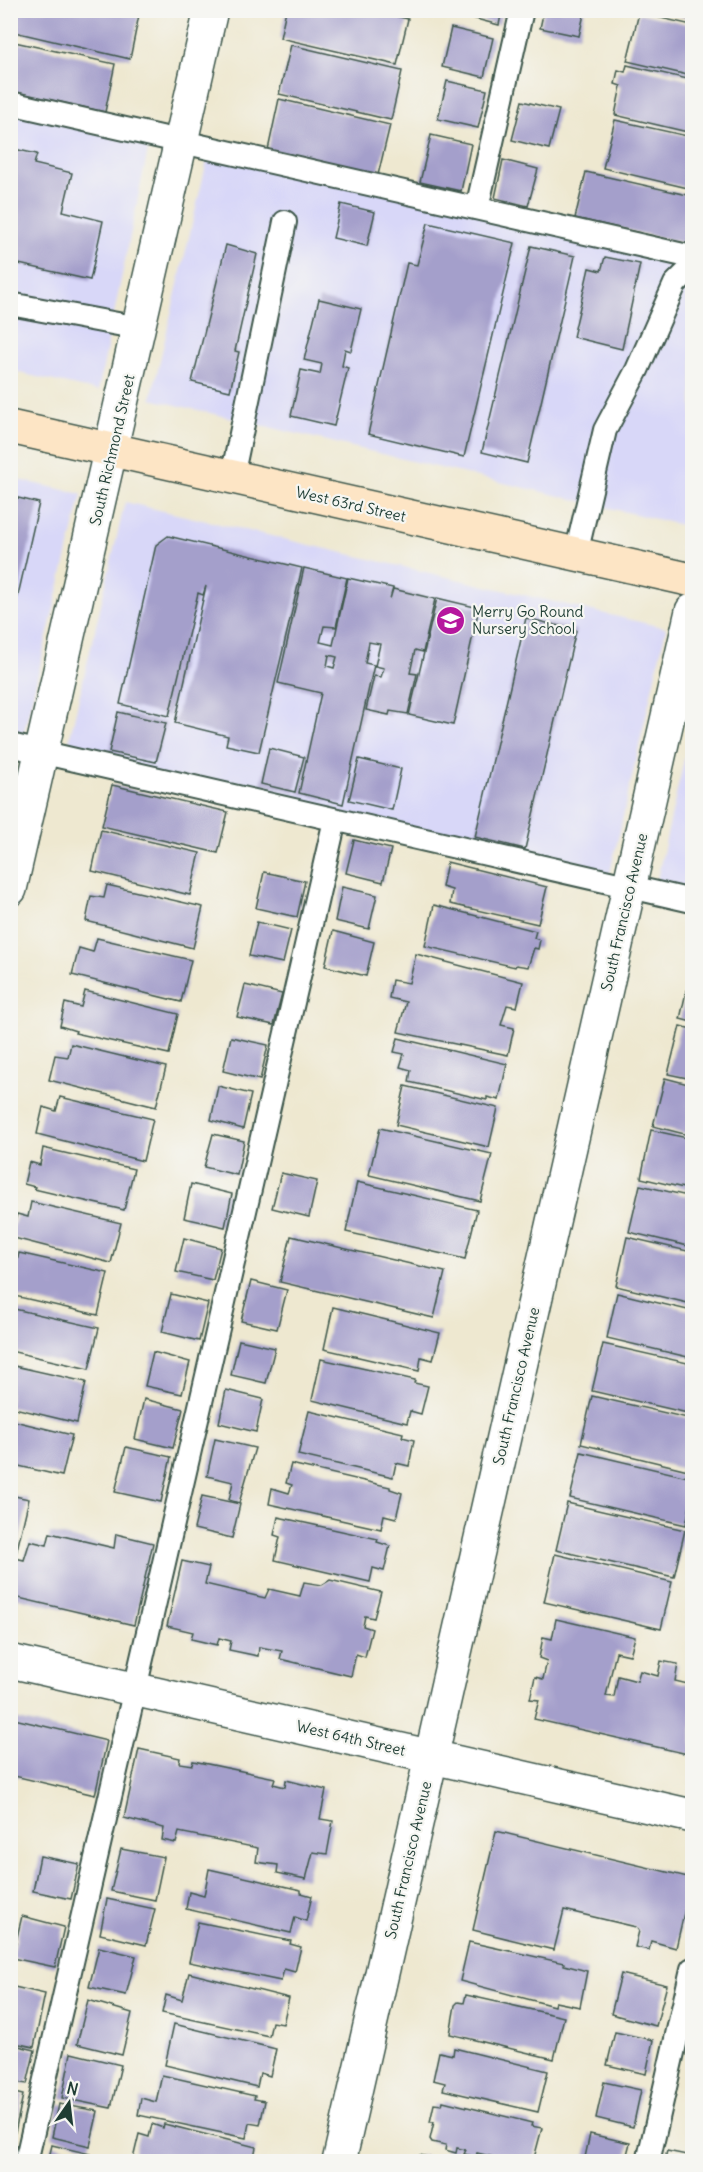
<svg xmlns="http://www.w3.org/2000/svg" width="703" height="2172" font-family="Delius,sans-serif">
<style>
.built{fill:#d8d7f8}
.building{fill:#a49fcb;fill-rule:evenodd}
.lines{fill:none;stroke-linecap:round;stroke-linejoin:round}
.service-casing{stroke:#3e574b;stroke-width:26}
.minor-casing{stroke:#3e574b;stroke-width:36}
.secondary-casing{stroke:#3e574b;stroke-width:36}
.service{stroke:#fff;stroke-width:22}
.minor{stroke:#fff;stroke-width:33}
.secondary{stroke:#fde5c5;stroke-width:33}
.labels{text-anchor:middle;dominant-baseline:central;stroke-width:4.5;stroke-linejoin:round;paint-order:stroke}
.street-label{font-size:15px;fill:#1f3d34;stroke:#f6f6f2}
.poi-label{font-size:15px;fill:#1f3d34;stroke:#f6f6f2;text-anchor:start}
</style>
<rect width="100%" height="100%" fill="#f6f6f2"/>
<filter id="ink" filterUnits="userSpaceOnUse"><feTurbulence type="fractalNoise" baseFrequency=".0167" numOctaves="2"/><feDisplacementMap in="SourceGraphic" scale="12" xChannelSelector="R" yChannelSelector="G"/><feConvolveMatrix kernelMatrix="1 2 1 2 8 2 1 2 1" color-interpolation-filters="sRGB"/></filter>
<filter id="wash" filterUnits="userSpaceOnUse"><feTurbulence type="fractalNoise" baseFrequency=".008" numOctaves="4" result="noise"/><feDisplacementMap in="SourceGraphic" scale="24" xChannelSelector="R" yChannelSelector="G"/><feGaussianBlur stdDeviation="1.35" result="paint"/><feColorMatrix in="noise" values="0 0 0 0 0 0 0 0 0 0 0 0 0 0 0 0 0 1.4 0 .05"/><feComposite in="paint" operator="in"/></filter>
<g filter="url(#wash)">
<rect width="100%" height="100%" fill="#eee8d0"/>
<g class="built">
<polygon points="11,103 151,135 98,391 11,371"/>
<polygon points="210,148 692,257 692,470 681,525 151,399"/>
<polygon points="11,478 82,494 20,747 11,745"/>
<polygon points="125,502 666,628 608,882 65,758"/>
<polygon points="692,724 692,901 654,893"/>
</g>
<g id="blocks">
<g class="building">
<polygon points="15,10 140,10 130,59 10,31"/>
<polygon points="286,10 371,10 408,19 397,65 280,38"/>
<polygon points="458,10 502,10 499,25 457,14"/>
<polygon points="544,10 585,10 579,36 540,28"/>
<polygon points="660,10 692,10 692,19 660,11"/>
<polygon points="639,13 692,25 692,76 627,61"/>
<polygon points="451,28 493,38 484,77 442,67"/>
<polygon points="10,41 115,64 105,112 10,91"/>
<polygon points="291,45 402,71 391,120 279,94"/>
<polygon points="627,65 692,80 692,133 615,115 621,86 615,84 618,70 625,72"/>
<polygon points="447,81 487,90 478,128 438,119"/>
<polygon points="279,99 390,125 378,175 268,150"/>
<polygon points="522,101 559,110 549,149 512,140"/>
<polygon points="615,120 692,137 692,189 603,168"/>
<polygon points="10,121 18,123 11,154 10,154"/>
<polygon points="431,135 471,144 461,191 420,182"/>
<polygon points="14,149 37,154 34,164 72,173 63,211 103,221 90,280 10,262 10,164"/>
<polygon points="503,160 538,169 528,206 495,198"/>
<polygon points="586,172 692,196 692,245 575,218"/>
<polygon points="341,204 375,212 367,246 333,238"/>
<polygon points="428,223 515,243 464,457 368,434 407,263 417,265"/>
<polygon points="226,245 257,254 235,351 239,352 230,391 192,382"/>
<polygon points="531,246 575,256 527,463 482,452"/>
<polygon points="605,257 640,264 622,349 573,337 589,268 601,271"/>
<polygon points="319,299 361,309 351,351 345,349 342,366 348,368 334,426 291,416 301,370 320,374 322,364 304,360"/>
<polygon points="10,496 39,503 11,626 10,626"/>
<polygon points="168,536 302,568 259,752 226,745 228,736 175,723 206,586 203,595 198,593 169,716 120,704 156,545"/>
<path d="M304 568 347 578 336 627 324 626 320 642 333 645 348 578 393 588 390 599 393 589 435 599 423 652 415 650 410 673 417 674 408 714 390 711 389 715 366 710 374 676 381 677 384 668 375 666 380 644 369 642 365 663 374 665 343 804 299 793 321 693 278 683ZM329 655 337 657 334 668 327 666Z"/>
<polygon points="437,598 479,608 453,725 409,715"/>
<polygon points="526,618 576,630 525,849 475,837"/>
<polygon points="118,712 166,723 156,762 109,752"/>
<polygon points="269,748 304,757 295,792 261,784"/>
<polygon points="359,759 401,769 392,810 349,800"/>
<polygon points="112,785 228,812 218,853 102,826"/>
<polygon points="101,830 200,853 190,895 92,871"/>
<polygon points="354,840 391,849 383,882 346,873"/>
<polygon points="447,862 547,887 538,924 450,904 452,890 442,887"/>
<polygon points="264,872 305,881 297,917 256,908"/>
<polygon points="107,885 203,907 193,948 86,921 91,896 104,898"/>
<polygon points="342,887 377,895 369,929 335,921"/>
<polygon points="434,905 536,931 534,938 540,940 538,949 534,948 528,967 516,965 515,967 425,946"/>
<polygon points="257,922 291,930 283,963 249,956"/>
<polygon points="333,931 374,942 366,976 325,966"/>
<polygon points="97,938 191,960 181,1002 72,975 79,948 93,952"/>
<polygon points="416,954 523,982 517,1007 507,1005 501,1025 514,1028 508,1055 398,1032 406,1002 389,998 392,980 409,983"/>
<polygon points="690,974 692,974 692,1022 680,1019"/>
<polygon points="245,985 282,994 274,1025 237,1017"/>
<polygon points="85,991 178,1014 169,1054 75,1033 76,1031 60,1026 65,1003 81,1007"/>
<polygon points="680,1026 692,1029 692,1079 668,1074"/>
<polygon points="231,1037 268,1045 260,1080 223,1071"/>
<polygon points="398,1038 507,1064 499,1100 487,1097 487,1100 409,1082 411,1070 400,1067 404,1054 394,1052"/>
<polygon points="71,1044 166,1067 156,1107 49,1080 55,1055 68,1057"/>
<polygon points="665,1078 692,1085 692,1136 653,1126"/>
<polygon points="218,1086 251,1094 243,1129 211,1120"/>
<polygon points="405,1086 498,1108 489,1147 396,1125"/>
<polygon points="60,1097 153,1119 143,1161 37,1134 43,1107 56,1111"/>
<polygon points="380,1128 492,1154 480,1201 369,1175"/>
<polygon points="651,1130 692,1139 692,1190 641,1178"/>
<polygon points="213,1134 244,1141 237,1175 204,1167"/>
<polygon points="43,1148 134,1169 124,1210 34,1189 35,1187 24,1184 29,1162 40,1165"/>
<polygon points="281,1173 317,1181 309,1217 272,1208"/>
<polygon points="357,1182 477,1210 465,1259 346,1232"/>
<polygon points="191,1184 232,1194 225,1227 184,1218"/>
<polygon points="640,1185 692,1197 692,1247 629,1232"/>
<polygon points="31,1202 121,1223 111,1263 10,1237 17,1214 28,1217"/>
<polygon points="291,1236 445,1272 434,1318 280,1282"/>
<polygon points="627,1237 692,1252 692,1304 616,1286"/>
<polygon points="184,1238 221,1248 213,1280 176,1272"/>
<polygon points="19,1253 108,1273 98,1315 10,1295 10,1268 15,1270"/>
<polygon points="251,1281 287,1290 277,1329 241,1321"/>
<polygon points="617,1293 692,1311 692,1358 607,1338"/>
<polygon points="171,1294 208,1303 199,1341 162,1332"/>
<polygon points="333,1307 440,1333 433,1360 421,1357 419,1371 324,1349"/>
<polygon points="10,1308 99,1328 89,1369 10,1351"/>
<polygon points="239,1340 275,1348 266,1383 231,1375"/>
<polygon points="603,1344 692,1364 692,1414 592,1391"/>
<polygon points="153,1352 190,1362 182,1394 145,1386"/>
<polygon points="321,1359 415,1380 414,1383 428,1386 421,1414 410,1411 407,1423 312,1400"/>
<polygon points="10,1365 86,1382 77,1423 10,1407"/>
<polygon points="226,1390 263,1399 256,1432 219,1423"/>
<polygon points="592,1396 692,1419 692,1471 581,1444"/>
<polygon points="144,1399 183,1409 173,1448 135,1439"/>
<polygon points="309,1411 403,1433 402,1437 414,1440 409,1466 396,1463 393,1477 298,1455"/>
<polygon points="10,1420 72,1435 62,1476 10,1464"/>
<polygon points="215,1439 255,1448 239,1503 229,1500 233,1482 207,1476"/>
<polygon points="126,1447 171,1457 161,1502 115,1492"/>
<polygon points="581,1452 692,1478 692,1495 686,1525 570,1498"/>
<polygon points="291,1464 390,1487 390,1489 402,1493 396,1518 384,1515 381,1529 269,1504 272,1488 289,1493 292,1485 286,1483"/>
<polygon points="10,1495 29,1499 15,1558 24,1560 30,1541 47,1545 50,1533 114,1548 116,1534 153,1543 134,1625 10,1596"/>
<polygon points="202,1496 240,1504 232,1538 194,1529"/>
<polygon points="567,1503 685,1530 674,1577 556,1550"/>
<polygon points="278,1517 378,1539 377,1542 390,1546 384,1571 373,1568 370,1582 275,1560 280,1537 274,1535"/>
<polygon points="555,1554 672,1582 661,1629 544,1602"/>
<polygon points="182,1561 209,1567 205,1584 265,1598 269,1589 300,1596 304,1582 322,1585 330,1580 381,1592 374,1618 365,1616 363,1626 372,1629 365,1657 356,1654 351,1676 280,1659 282,1651 259,1647 258,1656 229,1650 231,1641 219,1638 217,1645 191,1639 193,1632 167,1626"/>
<polygon points="556,1619 635,1637 630,1655 616,1652 606,1696 614,1697 618,1676 637,1681 640,1671 658,1676 661,1661 678,1664 675,1681 692,1685 692,1755 534,1719 539,1700 530,1699 535,1677 543,1679 547,1661 539,1658 543,1637 552,1639"/>
<polygon points="10,1718 107,1741 95,1795 10,1775"/>
<polygon points="139,1749 180,1758 179,1763 192,1765 193,1761 275,1778 273,1784 285,1787 286,1780 326,1790 320,1819 333,1821 327,1854 313,1852 306,1879 277,1873 278,1865 256,1862 258,1848 179,1832 176,1843 162,1840 164,1828 124,1818"/>
<polygon points="496,1831 692,1878 676,1948 651,1941 649,1950 635,1947 639,1931 636,1927 564,1910 554,1950 473,1930"/>
<polygon points="121,1849 164,1857 155,1900 111,1891"/>
<polygon points="40,1856 79,1864 71,1899 33,1891"/>
<polygon points="209,1869 301,1890 301,1893 312,1896 306,1921 295,1917 291,1933 186,1909 189,1892 204,1896"/>
<polygon points="107,1899 155,1909 146,1945 100,1934"/>
<polygon points="22,1916 64,1927 55,1967 12,1958"/>
<polygon points="198,1922 291,1941 290,1944 301,1947 295,1972 284,1969 281,1981 189,1962"/>
<polygon points="469,1942 564,1963 564,1965 587,1971 580,2007 555,2002 554,2006 460,1981"/>
<polygon points="99,1947 136,1956 126,1995 89,1987"/>
<polygon points="189,1973 289,1998 283,2024 272,2022 269,2036 162,2013 166,1995 182,2000"/>
<polygon points="621,1974 667,1985 656,2026 611,2014"/>
<polygon points="10,1986 45,1994 34,2047 10,2042"/>
<polygon points="466,1995 564,2017 554,2059 450,2034 455,2005 458,2002 464,2003"/>
<polygon points="88,2000 132,2013 122,2055 77,2044"/>
<polygon points="174,2024 276,2049 270,2076 260,2073 257,2087 165,2065"/>
<polygon points="615,2032 653,2040 646,2074 607,2065"/>
<polygon points="10,2044 35,2050 27,2084 10,2081"/>
<polygon points="454,2048 548,2071 538,2112 443,2090 445,2083 433,2080 439,2052 453,2055"/>
<polygon points="71,2053 121,2065 111,2108 62,2098"/>
<polygon points="162,2075 255,2096 254,2099 265,2101 260,2125 249,2123 246,2138 138,2115 141,2098 156,2102"/>
<polygon points="604,2082 641,2090 633,2127 596,2118"/>
<polygon points="10,2092 23,2095 15,2132 10,2131"/>
<polygon points="443,2101 532,2123 531,2126 542,2128 533,2162 497,2162 498,2158 477,2153 476,2157 464,2154 466,2150 457,2148 456,2153 445,2150 446,2145 432,2142 430,2139 434,2122 430,2122 434,2104 442,2105"/>
<polygon points="59,2104 98,2111 90,2146 52,2137"/>
<polygon points="152,2124 163,2128 164,2124 256,2147 253,2162 144,2162 133,2159 139,2134 149,2137"/>
<polygon points="590,2134 630,2143 625,2162 584,2162"/>
<polygon points="52,2145 90,2154 88,2162 48,2162"/>
<polygon points="667,2151 692,2156 692,2162 664,2162"/>
<polygon points="420,2155 442,2161 441,2162 418,2162"/>
</g>
</g>
</g>
<g filter="url(#ink)">
<use href="#blocks" fill-opacity="0" stroke="#3e574b" stroke-width="1.5"/>
<g class="lines">
<defs>
<g id="service">
<polyline points="10,103 692,257"/>
<polyline points="477,208 522,10"/>
<polyline points="10,304 139,328"/>
<polyline points="232,477 285,222"/>
<polyline points="576,554 605,430 637,370 675,284 692,267"/>
<polyline points="10,745 692,901"/>
<polyline points="26,2162 335,820"/>
<polyline points="648,2162 692,1969"/>
</g>
<g id="minor">
<polyline points="10,889 211,10"/>
<polyline points="10,1661 692,1816"/>
<polyline points="339,2162 692,611"/>
</g>
<polyline id="secondary" points="10,427 692,580"/>
</defs>
<use href="#service" class="service-casing"/>
<use href="#minor" class="minor-casing"/>
<use href="#secondary" class="secondary-casing"/>
<use href="#service" class="service"/>
<use href="#minor" class="minor"/>
<use href="#secondary" class="secondary"/>
</g>
</g>
<defs>
<symbol id="school-disc" viewBox="-11 -11 22 22"><circle r="9.5" fill="#b5179e" stroke="#f6f6f2"/><path d="M0-5L7-2L0 1L-7-2ZM-4 1L0 2.5L4 1V4Q0 6-4 4Z" fill="#fff"/></symbol>
</defs>
<g fill-rule="evenodd">
<use href="#school-disc" x="434" y="604" width="33" height="33"/>
</g>
<g class="labels">
<g class="street-label">
<text transform="translate(112 450) rotate(-77)">South Richmond Street</text>
<text transform="translate(351 504) rotate(13)">West 63rd Street</text>
<text transform="translate(624 912) rotate(-77)">South Francisco Avenue</text>
<text transform="translate(516 1386) rotate(-77)">South Francisco Avenue</text>
<text transform="translate(351 1738) rotate(13)">West 64th Street</text>
<text transform="translate(408 1860) rotate(-77)">South Francisco Avenue</text>
</g>
<g class="poi-label">
<text x="472" y="611">Merry Go Round<tspan x="472" dy="17">Nursery School</tspan></text>
</g>
</g>
<rect width="703" height="2172" fill="none" stroke="#f6f6f2" stroke-width="36"/>
<g transform="translate(69 2103) rotate(14)" stroke="#f6f6f2" stroke-width="4.5" paint-order="stroke">
<path d="M0-4.5L10 22L0 15L-10 22Z" fill="#1f3d34"/>
<text y="-9" font-size="16" font-weight="bold" text-anchor="middle" fill="#1f3d34">N</text>
</g>
</svg>
